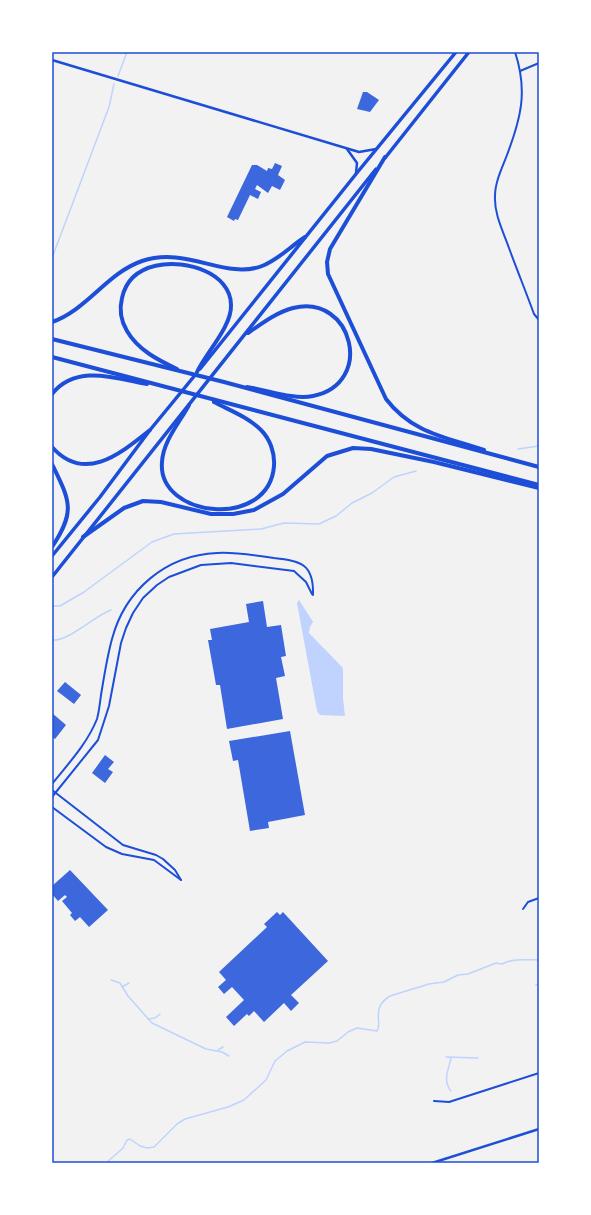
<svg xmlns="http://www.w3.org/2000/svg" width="591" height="1215" font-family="Roboto,sans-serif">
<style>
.water{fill:#bfd3fe}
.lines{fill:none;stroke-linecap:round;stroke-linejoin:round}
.stream{stroke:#bfd3fe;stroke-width:1.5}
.building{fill:#3d67dc}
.minor{stroke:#1d4ed8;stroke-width:2}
.tertiary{stroke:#1d4ed8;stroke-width:2.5}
.trunk{stroke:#1d4ed8;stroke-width:3.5}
.motorway{stroke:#1d4ed8;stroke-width:4}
.neatline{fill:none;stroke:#1d4ed8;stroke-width:1.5}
</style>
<rect width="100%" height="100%" fill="#f2f2f2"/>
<polygon class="water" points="299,600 313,622 310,627 309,633 343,668 343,698 345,716 320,715 317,711 297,603"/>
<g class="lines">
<g class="stream">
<polyline points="118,76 127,52"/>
<polyline points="52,258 109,107 114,84"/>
<polyline points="518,449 539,446"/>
<polyline points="52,606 60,606 84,592 152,542 174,534 261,529 284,523 319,524 336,516 352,503 372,493 394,477 416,471"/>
<path d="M52 640C68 642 94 616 111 610"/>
<polyline points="111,980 120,983 128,996 152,1023 206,1049 222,1052 229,1056"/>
<polyline points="536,985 539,984"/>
<polyline points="122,987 129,983"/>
<polyline points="148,1019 155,1018 160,1014"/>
<polyline points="218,1050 223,1047"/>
<polyline points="446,1057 478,1058"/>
<path d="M451 1058C449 1069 442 1080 451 1091"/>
<path d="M106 1163 123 1148 127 1140 130 1139 140 1146 147 1148 154 1147 177 1124 185 1119 228 1107 244 1100 266 1080 275 1061 287 1051 305 1042 329 1043 337 1041 348 1032 357 1028 377 1031C383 1023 370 1008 390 996L429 984 444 982 458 975 468 974 496 963 502 964C514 958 526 960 539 960"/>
</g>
</g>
<g class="building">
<polygon points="363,92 367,92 379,100 370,112 357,109"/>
<polygon points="275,163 282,166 278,175 285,180 280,190 272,186 268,193 257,185 255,189 261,192 258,199 250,195 238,220 235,219 234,221 227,217 252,165 257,165 267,171 268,168 272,169"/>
<polygon points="263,601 267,627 281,625 286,656 281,657 285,676 276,678 283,719 227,729 220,685 216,685 208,640 212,640 210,629 249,622 246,604"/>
<polygon points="65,682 81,695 74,704 57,691"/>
<polygon points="52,713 66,725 55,739 52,737"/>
<polygon points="290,731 305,815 268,822 269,828 250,831 238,760 233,761 229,741"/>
<polygon points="105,755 114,762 108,769 113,772 105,783 92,773"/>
<polygon points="70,870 108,910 89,927 80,917 75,921 70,915 72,913 62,901 67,897 65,895 58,901 52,894 52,886"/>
<polygon points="277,912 280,915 283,912 328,961 291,995 299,1003 291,1011 284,1003 264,1022 254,1011 249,1016 247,1014 234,1026 226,1017 244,1000 232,987 224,994 218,987 226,980 219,972 267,927 264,924"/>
</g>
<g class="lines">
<g class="minor">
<path d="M515 52C528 91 521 118 507 155 502 168 495 182 495 196 494 214 503 231 509 248 517 270 526 292 534 314L539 320"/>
<polyline points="520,71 539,63"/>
<path d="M52 784C68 764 87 744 97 719 99 712 100 703 101 695 104 677 107 657 112 639 125 590 166 555 217 553 236 552 255 555 274 558 301 561 314 564 313 595"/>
<polyline points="52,790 123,845 156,855 163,859 175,870 181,880"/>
<polyline points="52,797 98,740 109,706 121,643 126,628 133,613 143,598 157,585 169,577 201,565 231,563 294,571 306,582 312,594"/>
<polyline points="52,807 106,847 122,854 154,860 181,880"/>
<polyline points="523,909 528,902 539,898"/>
<polyline points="434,1101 449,1102 539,1073"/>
</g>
<g class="tertiary">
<polyline points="52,60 359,152 376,149"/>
<polyline points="347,149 357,163 356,173"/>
<polyline points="432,1163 539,1129"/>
</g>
<g class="trunk">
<polyline points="385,158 469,52"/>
<polyline points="200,369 356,174 456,52"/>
<polyline points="52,556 100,497 150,430 196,374"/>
<polyline points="52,577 376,169"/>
</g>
<g class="motorway">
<path d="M385 157 330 249 327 262 328 274 386 399C412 433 445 437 484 450"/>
<path d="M52 322C87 310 107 273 142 261 187 246 225 280 262 266 278 260 291 246 305 237"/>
<polyline points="52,339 224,382 539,467"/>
<polyline points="52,357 539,485"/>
<path d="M177 369C158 360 138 350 127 331 121 321 119 310 122 298 130 261 176 258 205 271 219 277 231 289 231 305 232 326 206 353 197 372"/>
<path d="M247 387C268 390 293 400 313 396 375 384 353 293 293 308 277 312 261 324 248 333"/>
<path d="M52 394C76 364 115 378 147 384"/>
<path d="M189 405C180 422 163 441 162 462 157 518 269 530 274 466 275 453 270 439 261 430 248 417 229 410 214 402"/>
<path d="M52 447C85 484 121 453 150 430"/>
<path d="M52 464C70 501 76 511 52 547"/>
<polyline points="83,537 124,508 143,501 161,502 211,514 233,514 254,510 283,494 327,456 353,448 371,449 434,462 539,488"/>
</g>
</g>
<rect width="591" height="1215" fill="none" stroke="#ffffff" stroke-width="106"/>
<rect x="53" y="53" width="485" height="1109" class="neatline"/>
</svg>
